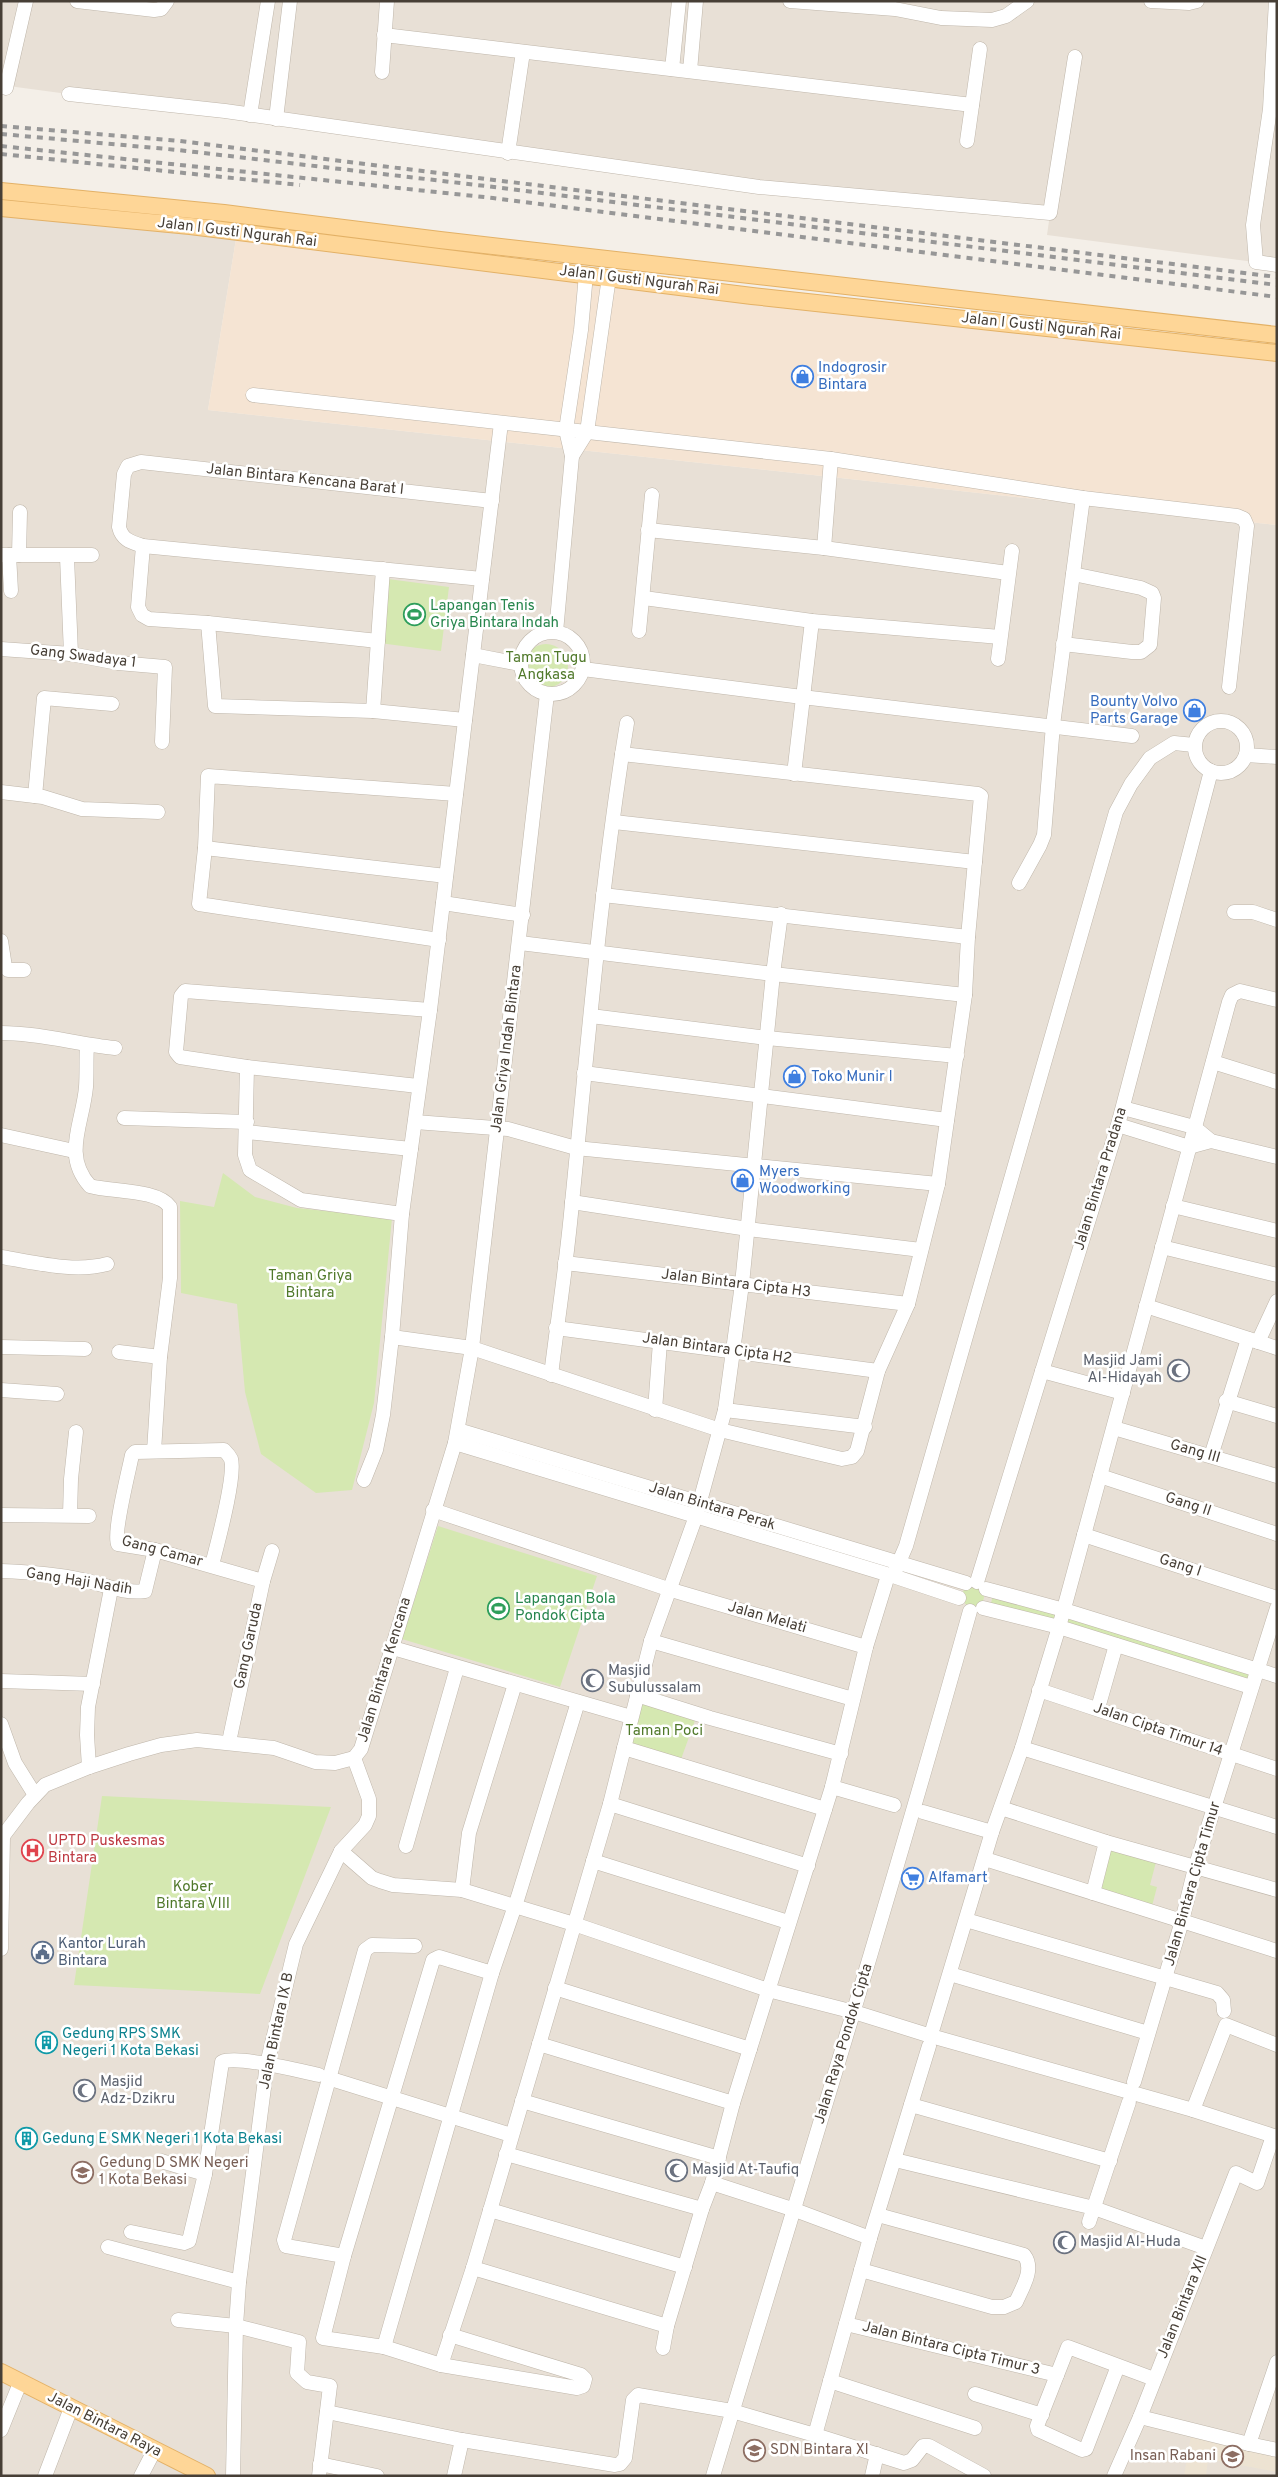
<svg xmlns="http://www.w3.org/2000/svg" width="1278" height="2477" font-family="Overpass,sans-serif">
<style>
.residential{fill:#e8e0d6}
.commercial{fill:#f5e4d3}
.education{fill:#ede3d2}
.green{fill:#d5e8b1}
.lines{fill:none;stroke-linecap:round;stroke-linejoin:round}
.minor-casing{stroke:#bfb6aa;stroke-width:15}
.major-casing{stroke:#e3b166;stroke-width:18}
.minor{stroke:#fff;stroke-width:14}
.major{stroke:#fed697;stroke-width:16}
.rail{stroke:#979797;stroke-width:4;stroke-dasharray:6 6;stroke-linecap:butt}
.labels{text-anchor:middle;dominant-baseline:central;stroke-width:5;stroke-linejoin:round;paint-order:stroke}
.street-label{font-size:15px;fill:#473f36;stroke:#fff}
.shop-label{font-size:15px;fill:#366cbe;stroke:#fff;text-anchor:start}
.leisure-label{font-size:15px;fill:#27864d;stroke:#fff;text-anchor:start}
.park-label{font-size:15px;fill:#50792a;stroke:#fff}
.worship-label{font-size:15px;fill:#5b616d;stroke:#fff;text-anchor:start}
.health-label{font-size:15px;fill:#be3a42;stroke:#fff;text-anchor:start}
.service-label{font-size:15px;fill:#4e5e75;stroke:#fff;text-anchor:start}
.culture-label{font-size:15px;fill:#0d838f;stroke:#fff;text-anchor:start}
.education-label{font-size:15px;fill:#785e54;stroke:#fff;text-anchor:start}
</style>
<rect width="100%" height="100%" fill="#f4efe8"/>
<g class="residential">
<polygon points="1,1 1277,1 1277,265 1047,235 1050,214 759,187 1,85"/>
<polygon points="1,208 237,233 208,410 1277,525 1277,2476 1,2476"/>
</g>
<polygon class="commercial" points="237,233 1277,353 1277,525 208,410"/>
<polygon class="education" points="1191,2436 1277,2453 1277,2472 1208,2459 1206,2476 1184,2476"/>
<g class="green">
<polygon points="388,579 449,587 441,651 379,643"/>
<circle cx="546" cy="666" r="22"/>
<polygon points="223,1173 255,1197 297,1208 392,1218 374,1403 352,1490 316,1493 261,1454 245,1392 237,1304 181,1293 180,1201 214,1207"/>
<polygon points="438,1526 597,1576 560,1687 402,1639"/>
<circle cx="973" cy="1596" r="11"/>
<polygon points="994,1593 1059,1612 1056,1623 990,1606"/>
<polygon points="1066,1613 1253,1674 1251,1683 1063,1626"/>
<polygon points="643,1699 697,1715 680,1762 630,1746"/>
<polygon points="102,1796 331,1807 260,1994 74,1985"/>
<polygon points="1106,1847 1156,1862 1150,1885 1157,1887 1152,1906 1094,1891"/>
</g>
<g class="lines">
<defs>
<g id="minor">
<polyline points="77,1 154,10 161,9 167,1"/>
<polyline points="790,1 895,9 941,18 992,20 1006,16 1027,1"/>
<polyline points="1151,1 1189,3 1197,1"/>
<polyline points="1276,1 1270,109 1253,225 1256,262 1277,265"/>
<polyline points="384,35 972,105"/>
<polyline points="672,69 679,1"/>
<polyline points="690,71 696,1"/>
<polyline points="382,72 387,1"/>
<polyline points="6,88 26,1"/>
<polyline points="69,94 225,111 759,187 1050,213 1075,57"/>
<polyline points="250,115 268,1"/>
<polyline points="276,119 290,1"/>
<polyline points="967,141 980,49"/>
<polyline points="508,153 523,52"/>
<polyline points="253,395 831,459 1083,498 1237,516 1244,519 1247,526 1229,687"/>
<polyline points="572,456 587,432 609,277"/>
<polyline points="648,530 824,548 1008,573"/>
<polyline points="143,546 138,607 142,615 149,619 208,623 378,641"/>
<polyline points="824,548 831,459"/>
<polyline points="1,555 92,555"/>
<polyline points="9,555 11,591"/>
<polyline points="19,555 20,512"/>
<polyline points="67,557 71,654"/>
<path d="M482 579 143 546C131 542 122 540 119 527L124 474 128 466 141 462 492 501"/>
<polyline points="644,598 812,621 1000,637"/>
<polyline points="208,623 215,706 373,711 465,720"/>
<polyline points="639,631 652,495"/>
<circle cx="552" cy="663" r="31"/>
<polyline points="556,632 572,456 566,430 581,330 586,274"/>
<polyline points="1063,644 1132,652 1141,652 1150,645 1154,598 1152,593 1141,588 1073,574"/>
<polyline points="1,649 71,654 118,663 165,667 162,742"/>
<polyline points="473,655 520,664"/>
<polyline points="998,659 1012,551"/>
<polyline points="583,669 802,697 1132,736"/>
<polyline points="373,711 383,569"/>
<circle cx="1221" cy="747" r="26"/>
<polyline points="1246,755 1277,757"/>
<polyline points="794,774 812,621"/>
<polyline points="1,792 43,797 82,809 158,812"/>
<polyline points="35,796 44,698 112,704"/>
<polyline points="614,822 975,862"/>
<polyline points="205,848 446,876"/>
<polyline points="1019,883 1040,845 1044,835 1053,725 1083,498"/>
<polyline points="603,895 968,937"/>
<polyline points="443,903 523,915"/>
<polyline points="1234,912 1253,912 1277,920"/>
<polyline points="439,940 199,904 205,848 208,776 456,794"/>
<polyline points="1,941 5,967 8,970 24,970"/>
<polyline points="520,943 773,974 965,995"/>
<polyline points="591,1016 767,1038 957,1056"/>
<path d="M1 1033C40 1033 76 1044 115 1048"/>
<path d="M87 1045C86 1059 87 1073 86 1087 83 1123 62 1155 90 1186 110 1192 158 1189 170 1207V1278L160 1357 154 1451"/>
<polyline points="1213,1062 1277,1082"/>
<polyline points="247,1067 245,1155 250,1170 301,1200 402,1214"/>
<polyline points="584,1073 947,1120"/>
<polyline points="418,1086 247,1067 180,1057 176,1052 181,996 185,991 430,1010"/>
<polyline points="1123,1108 1194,1127 1211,1141 1277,1157"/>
<polyline points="124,1118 247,1122"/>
<polyline points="415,1122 508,1129 576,1148 938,1184"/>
<polyline points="1118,1125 1189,1147 1211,1141"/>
<polyline points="247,1132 411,1149"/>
<polyline points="1,1135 74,1151"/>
<polyline points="572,1202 748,1229 921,1250"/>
<polyline points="1173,1206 1277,1231"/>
<polyline points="1162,1247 1277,1275"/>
<path d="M1 1257C34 1262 74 1273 107 1264"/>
<polyline points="565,1263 908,1304"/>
<polyline points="1146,1306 1277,1348"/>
<polyline points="556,1328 878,1371"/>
<polyline points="392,1337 472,1348 720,1430 842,1459 852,1457 857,1451 878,1371 908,1304 938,1184 965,995 968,937 981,796 978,794 622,754"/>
<polyline points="1258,1342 1277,1301"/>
<polyline points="1,1347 85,1349"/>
<polyline points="119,1352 160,1357"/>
<polyline points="1042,1371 1123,1393"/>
<path d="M551 1375C558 1318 567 1260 572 1203 588 1043 601 882 627 723"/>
<polyline points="1,1390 57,1394"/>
<polyline points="1226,1401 1277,1416"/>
<polyline points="655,1410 660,1342"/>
<polyline points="725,1410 865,1427"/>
<polyline points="1114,1428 1277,1476"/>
<polyline points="458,1430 966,1583"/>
<polyline points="455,1443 893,1576 959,1598"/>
<polyline points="1211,1456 1248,1339"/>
<polyline points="1100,1476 1277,1534"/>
<polyline points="364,1480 376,1450 383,1415 392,1337 402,1214 430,1010 501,423"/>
<polyline points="433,1510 668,1589 866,1647"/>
<polyline points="1,1515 89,1516"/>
<polyline points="70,1515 71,1479 76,1432"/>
<polyline points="1084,1535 1277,1598"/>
<path d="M212 1565C217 1545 236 1476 231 1459 229 1455 227 1453 224 1450L135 1452 132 1455C129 1470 113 1533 118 1544L155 1550 263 1581"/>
<path d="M1 1571C29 1572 56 1574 83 1580 104 1584 122 1594 145 1591L155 1550"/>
<polyline points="893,1576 906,1546 1116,812 1131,784 1150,758 1174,743 1194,745"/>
<polyline points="977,1582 1118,1125 1211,771"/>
<polyline points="986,1589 1064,1610 1277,1676"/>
<polyline points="983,1608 1059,1627 1251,1687"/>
<polyline points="651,1641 853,1699"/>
<polyline points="393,1648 631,1717"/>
<polyline points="1,1681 93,1684"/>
<polyline points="1039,1690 1277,1769"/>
<polyline points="637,1695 710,1718 841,1754"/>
<polyline points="1098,1708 1116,1645"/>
<polyline points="1,1724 15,1763 35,1795"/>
<polyline points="229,1742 263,1581 272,1551"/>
<polyline points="624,1748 825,1809"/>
<polyline points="1022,1748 1277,1827"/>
<polyline points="89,1767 87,1735 88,1707 111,1589"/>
<polyline points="832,1787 894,1805"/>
<polyline points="610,1804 808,1866"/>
<polyline points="1001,1808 1106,1842 1277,1890"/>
<polyline points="923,1812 992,1832"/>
<polyline points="406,1846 457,1668"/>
<polyline points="341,1851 372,1878 380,1881 393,1885 462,1890 574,1924 768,1990 854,2012 931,2036 1193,2110 1277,2137"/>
<polyline points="985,1859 1277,1951"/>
<polyline points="593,1861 788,1922"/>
<polyline points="462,1890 469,1833 515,1684"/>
<polyline points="1093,1893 1106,1842"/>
<polyline points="966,1920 1217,1993 1223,2000 1224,2011"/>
<polyline points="1,1949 3,1836 28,1803 45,1785 89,1767 129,1754 161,1745 197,1740 274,1748 315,1762 335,1763 354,1758 361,1749 455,1443 472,1348 547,694"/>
<polyline points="950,1974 1148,2033"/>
<polyline points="555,1988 750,2049"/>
<polyline points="933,2028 992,1832 1022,1748 1059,1627 1229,1002 1232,995 1240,991 1277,1000"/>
<polyline points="539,2044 733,2103"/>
<polyline points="328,2078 511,2135"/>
<polyline points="1134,2082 1182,1921 1195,1868 1277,1608"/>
<polyline points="522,2101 719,2158"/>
<polyline points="911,2105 1110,2161"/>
<polyline points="1193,2110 1226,2025 1277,2045"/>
<polyline points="506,2154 702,2209"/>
<polyline points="895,2160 1094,2208 1206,2248"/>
<polyline points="161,2161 205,2174"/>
<polyline points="712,2183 795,2210 870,2238"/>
<polyline points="490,2210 685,2267"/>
<polyline points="1089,2222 1129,2102"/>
<path d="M131 2232 184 2243 189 2241 205 2174 222 2062C237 2055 300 2071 319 2075"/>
<polyline points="108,2247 239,2282"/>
<polyline points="344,2256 286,2246 284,2240 365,1950 372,1945 415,1946"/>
<polyline points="473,2268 667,2326"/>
<path d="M861 2270 992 2307H1004L1016 2302C1022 2288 1035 2269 1024 2255L878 2215"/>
<polyline points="178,2320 236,2326 299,2342 297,2373 307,2382 330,2386 319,2476"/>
<polyline points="846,2324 1057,2375"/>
<polyline points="450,2335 581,2375 585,2379 583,2386 577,2388 441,2365 384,2347 323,2338 344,2256 433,1960 439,1957 492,1973"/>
<polyline points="384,2347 492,1973 518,1897 578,1702"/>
<polyline points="663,2348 667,2326 702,2209 712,2183 733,2103 832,1787 866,1647 886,1582"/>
<polyline points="1277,2362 1249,2444 1277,2450"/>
<polyline points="441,2365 473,2268 610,1804 651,1641 696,1516 725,1410 742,1284 773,974 781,914"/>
<polyline points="1118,2366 1086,2449 1082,2450 1038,2430 1037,2426 1068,2347 1154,2379"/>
<polyline points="830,2381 975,2428"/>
<polyline points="975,2394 1042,2415"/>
<polyline points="327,2412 462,2440 615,2465 620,2464 625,2458 633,2400 638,2395 732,2411 815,2435 870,2238 929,2046"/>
<polyline points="1140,2417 1249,2444"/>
<polyline points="1,2430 20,2383"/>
<polyline points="815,2435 904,2463 912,2460 923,2446 929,2446 984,2476"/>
<polyline points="320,2464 377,2476"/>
<polyline points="45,2476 71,2408"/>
<polyline points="141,2476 154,2451"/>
<polyline points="233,2476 236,2326 239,2282 267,2064 296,1944 341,1851 365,1825 369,1816 369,1799 354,1758"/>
<polyline points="454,2476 462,2440"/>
<path d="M713 2476C800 2188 889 1901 970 1611"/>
<polyline points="872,2476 877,2454"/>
<polyline points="1114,2476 1140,2417 1236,2173 1257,2183 1273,2136"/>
</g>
<g id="major">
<polyline points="1,191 224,213 440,240 1277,335"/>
<polyline points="1,208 190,226 752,296 1277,353"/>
<polyline points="1,2372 207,2476"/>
</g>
</defs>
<use href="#minor" class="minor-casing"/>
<use href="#major" class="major-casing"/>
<use href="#minor" class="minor"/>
<use href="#major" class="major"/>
<g class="rail">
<polyline points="1,126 180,141 1277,277"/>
<polyline points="1,134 178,150 494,187 1277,285"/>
<polyline points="1,146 493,198 1277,297"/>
<polyline points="1,154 300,185"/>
</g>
</g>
<defs>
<symbol id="shop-ring" viewBox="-11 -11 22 22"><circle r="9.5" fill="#fff" stroke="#3f7fe0" stroke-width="1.5"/><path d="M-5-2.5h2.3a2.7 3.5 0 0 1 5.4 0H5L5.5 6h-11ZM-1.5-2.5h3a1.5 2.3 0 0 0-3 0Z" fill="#3f7fe0"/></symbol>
<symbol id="stadium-ring" viewBox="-11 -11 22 22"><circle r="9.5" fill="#fff" stroke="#2e9e5b" stroke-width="1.5"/><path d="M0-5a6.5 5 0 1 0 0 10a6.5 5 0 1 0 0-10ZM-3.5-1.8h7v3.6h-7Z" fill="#2e9e5b"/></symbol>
<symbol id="mosque-ring" viewBox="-11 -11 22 22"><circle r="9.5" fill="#fff" stroke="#6b7280" stroke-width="1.5"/><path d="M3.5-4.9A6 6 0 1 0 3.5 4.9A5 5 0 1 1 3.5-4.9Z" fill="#6b7280"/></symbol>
<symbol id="hospital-ring" viewBox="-11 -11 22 22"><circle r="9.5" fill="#fff" stroke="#e0444e" stroke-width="1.5"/><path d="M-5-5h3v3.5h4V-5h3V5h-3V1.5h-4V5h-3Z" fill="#e0444e"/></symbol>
<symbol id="supermarket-ring" viewBox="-11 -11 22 22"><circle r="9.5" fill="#fff" stroke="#3f7fe0" stroke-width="1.5"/><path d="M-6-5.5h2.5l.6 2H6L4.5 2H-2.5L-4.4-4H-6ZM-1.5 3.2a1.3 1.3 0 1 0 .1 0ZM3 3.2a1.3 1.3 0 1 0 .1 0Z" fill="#3f7fe0"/></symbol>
<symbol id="civic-ring" viewBox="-11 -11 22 22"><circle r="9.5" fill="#fff" stroke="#5c6f8a" stroke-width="1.5"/><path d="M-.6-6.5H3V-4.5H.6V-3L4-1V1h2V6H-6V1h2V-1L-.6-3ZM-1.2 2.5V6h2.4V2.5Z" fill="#5c6f8a"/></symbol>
<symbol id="building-ring" viewBox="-11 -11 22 22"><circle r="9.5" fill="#fff" stroke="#0f9aa8" stroke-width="1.5"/><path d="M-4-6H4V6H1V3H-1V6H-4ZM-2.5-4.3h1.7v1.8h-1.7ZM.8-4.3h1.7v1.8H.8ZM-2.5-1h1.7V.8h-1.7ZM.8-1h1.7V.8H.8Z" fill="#0f9aa8"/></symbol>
<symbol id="school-ring" viewBox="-11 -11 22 22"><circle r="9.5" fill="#fff" stroke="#8d6e63" stroke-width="1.5"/><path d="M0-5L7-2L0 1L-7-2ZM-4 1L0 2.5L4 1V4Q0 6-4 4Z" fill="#8d6e63"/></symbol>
</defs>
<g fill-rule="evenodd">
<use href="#shop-ring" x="790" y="364" width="25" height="25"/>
<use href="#stadium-ring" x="402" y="602" width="25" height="25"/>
<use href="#shop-ring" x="1182" y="698" width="25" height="25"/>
<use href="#shop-ring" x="782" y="1064" width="25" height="25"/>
<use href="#shop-ring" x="730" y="1168" width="25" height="25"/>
<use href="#mosque-ring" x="1166" y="1358" width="25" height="25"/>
<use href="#stadium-ring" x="486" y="1596" width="25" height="25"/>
<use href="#mosque-ring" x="580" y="1668" width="25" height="25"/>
<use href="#hospital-ring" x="20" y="1838" width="25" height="25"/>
<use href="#supermarket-ring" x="900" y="1866" width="25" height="25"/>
<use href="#civic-ring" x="30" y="1940" width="25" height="25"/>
<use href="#building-ring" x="34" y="2030" width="25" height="25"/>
<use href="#mosque-ring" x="72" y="2078" width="25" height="25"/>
<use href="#building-ring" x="14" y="2126" width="25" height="25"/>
<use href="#mosque-ring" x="664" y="2158" width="25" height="25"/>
<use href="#school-ring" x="70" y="2160" width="25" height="25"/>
<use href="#mosque-ring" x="1052" y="2230" width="25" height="25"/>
<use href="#school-ring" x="742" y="2438" width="25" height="25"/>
<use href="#school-ring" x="1220" y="2444" width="25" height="25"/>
</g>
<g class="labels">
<g class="street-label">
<text transform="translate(237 233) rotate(7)">Jalan I Gusti Ngurah Rai</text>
<text transform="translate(639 281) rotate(7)">Jalan I Gusti Ngurah Rai</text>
<text transform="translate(1041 327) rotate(6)">Jalan I Gusti Ngurah Rai</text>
<text transform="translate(305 480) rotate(6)">Jalan Bintara Kencana Barat I</text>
<text transform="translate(83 657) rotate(7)">Gang Swadaya 1</text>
<text transform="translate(507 1049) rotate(-83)">Jalan Griya Indah Bintara</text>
<text transform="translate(1101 1179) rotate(-73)">Jalan Bintara Pradana</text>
<text transform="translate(736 1284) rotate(7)">Jalan Bintara Cipta H3</text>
<text transform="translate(717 1349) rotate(8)">Jalan Bintara Cipta H2</text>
<text transform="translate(1195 1452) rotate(16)">Gang III</text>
<text transform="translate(1188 1505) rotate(18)">Gang II</text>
<text transform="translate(712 1507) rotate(17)">Jalan Bintara Perak</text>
<text transform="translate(162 1552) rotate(15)">Gang Camar</text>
<text transform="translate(1180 1566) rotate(18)">Gang I</text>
<text transform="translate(79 1582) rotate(9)">Gang Haji Nadih</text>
<text transform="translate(767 1618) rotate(16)">Jalan Melati</text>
<text transform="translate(249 1646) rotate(-78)">Gang Garuda</text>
<text transform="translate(385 1670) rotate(-73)">Jalan Bintara Kencana</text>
<text transform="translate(1158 1730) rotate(19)">Jalan Cipta Timur 14</text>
<text transform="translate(1193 1884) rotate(-74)">Jalan Bintara Cipta Timur</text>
<text transform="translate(277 2031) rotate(-78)">Jalan Bintara IX B</text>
<text transform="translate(844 2044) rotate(-73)">Jalan Raya Pondok Cipta</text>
<text transform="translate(1183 2307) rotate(-68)">Jalan Bintara XII</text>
<text transform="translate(951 2349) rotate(14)">Jalan Bintara Cipta Timur 3</text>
<text transform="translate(104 2425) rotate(27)">Jalan Bintara Raya</text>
</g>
<g class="shop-label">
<text x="818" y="368">Indogrosir<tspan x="818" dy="17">Bintara</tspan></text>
<text x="1178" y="702" text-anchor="end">Bounty Volvo<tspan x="1178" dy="17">Parts Garage</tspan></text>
<text x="811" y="1077">Toko Munir I</text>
<text x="759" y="1172">Myers<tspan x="759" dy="17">Woodworking</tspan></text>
<text x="928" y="1878">Alfamart</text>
</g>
<g class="leisure-label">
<text x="430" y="606">Lapangan Tenis<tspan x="430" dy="17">Griya Bintara Indah</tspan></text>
<text x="515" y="1599">Lapangan Bola<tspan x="515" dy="17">Pondok Cipta</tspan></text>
</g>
<g class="park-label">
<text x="546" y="658">Taman Tugu<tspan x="546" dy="17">Angkasa</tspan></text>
<text x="310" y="1276">Taman Griya<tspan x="310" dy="17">Bintara</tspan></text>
<text x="664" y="1731">Taman Poci</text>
<text x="193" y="1887">Kober<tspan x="193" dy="17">Bintara VIII</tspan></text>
</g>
<g class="worship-label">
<text x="1162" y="1361" text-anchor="end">Masjid Jami<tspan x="1162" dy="17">Al-Hidayah</tspan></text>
<text x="608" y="1671">Masjid<tspan x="608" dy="17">Subulussalam</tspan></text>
<text x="100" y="2082">Masjid<tspan x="100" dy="17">Adz-Dzikru</tspan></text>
<text x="692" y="2170">Masjid At-Taufiq</text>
<text x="1080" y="2242">Masjid Al-Huda</text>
</g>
<g class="health-label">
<text x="48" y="1841">UPTD Puskesmas<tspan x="48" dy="17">Bintara</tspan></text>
</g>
<g class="service-label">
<text x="58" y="1944">Kantor Lurah<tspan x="58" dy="17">Bintara</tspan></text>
</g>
<g class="culture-label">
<text x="62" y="2034">Gedung RPS SMK<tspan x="62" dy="17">Negeri 1 Kota Bekasi</tspan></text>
<text x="42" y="2139">Gedung E SMK Negeri 1 Kota Bekasi</text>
</g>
<g class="education-label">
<text x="99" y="2163">Gedung D SMK Negeri<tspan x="99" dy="17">1 Kota Bekasi</tspan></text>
<text x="770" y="2450">SDN Bintara XI</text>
<text x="1216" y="2456" text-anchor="end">Insan Rabani</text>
</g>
</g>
<rect width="1278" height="2477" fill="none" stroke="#473f36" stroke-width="5"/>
</svg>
